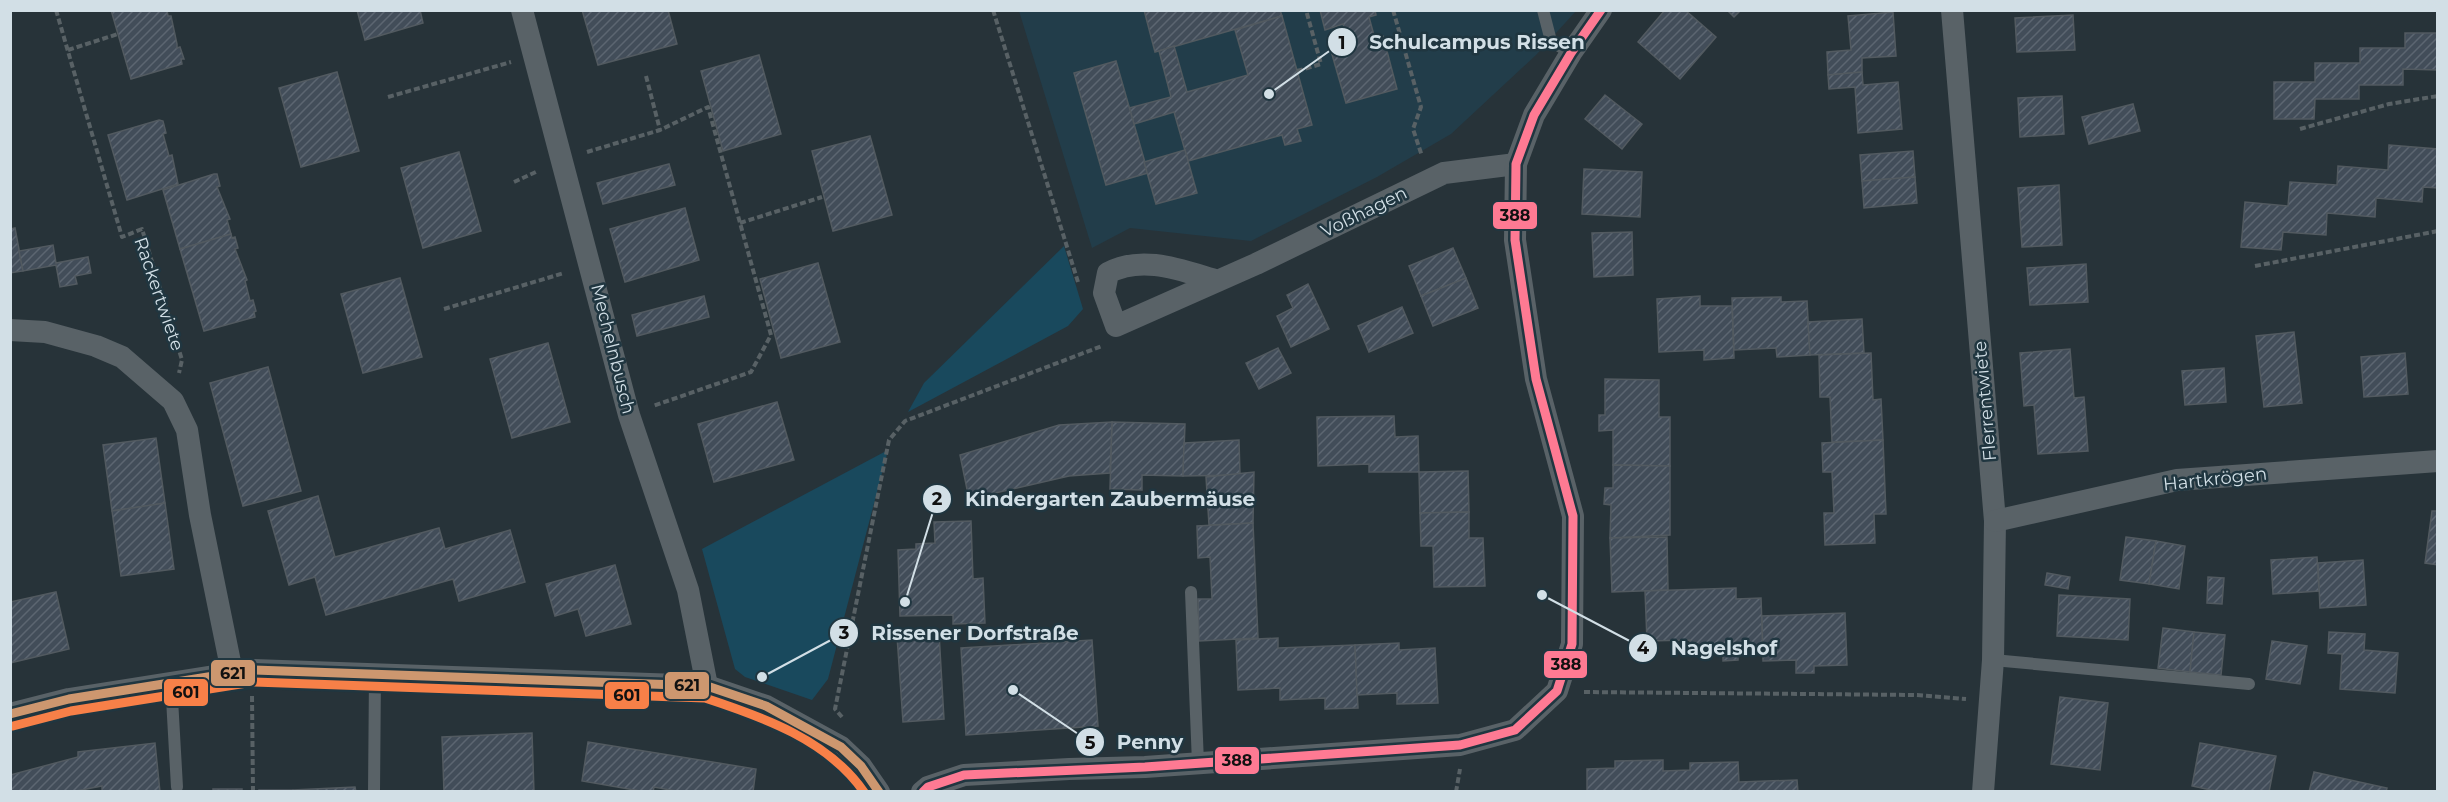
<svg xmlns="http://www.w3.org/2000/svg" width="2448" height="802" font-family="Montserrat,sans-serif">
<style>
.built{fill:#223d4a}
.green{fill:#19495d}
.building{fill:url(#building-hatch);stroke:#525a60;stroke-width:1.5}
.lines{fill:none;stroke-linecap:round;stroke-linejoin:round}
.path{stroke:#586165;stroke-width:4;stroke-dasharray:6 3;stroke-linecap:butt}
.service{stroke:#596267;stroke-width:12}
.minor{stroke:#596267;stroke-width:22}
.bus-1-casing{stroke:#203640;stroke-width:14}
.bus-2-casing{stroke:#203640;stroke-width:14}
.bus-3-casing{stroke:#203640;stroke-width:14}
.bus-1{stroke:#fe7a93;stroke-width:9}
.bus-2{stroke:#cd976f;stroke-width:9}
.bus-3{stroke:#f78048;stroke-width:9}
.labels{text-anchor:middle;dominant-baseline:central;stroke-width:5;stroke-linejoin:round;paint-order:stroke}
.street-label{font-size:18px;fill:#d2dfe6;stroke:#203640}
.leader{fill:none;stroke:#d2dfe6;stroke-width:2}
.callout-dot{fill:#d2dfe6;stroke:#203640;stroke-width:2}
.mark-label{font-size:18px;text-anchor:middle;font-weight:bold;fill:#111}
.callout-label{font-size:20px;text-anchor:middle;font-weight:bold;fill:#d2dfe6;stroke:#203640;stroke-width:5;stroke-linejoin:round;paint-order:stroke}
.line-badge{stroke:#203640;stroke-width:2}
.pale-badge-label{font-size:16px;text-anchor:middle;font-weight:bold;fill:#111}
</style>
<defs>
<pattern id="building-hatch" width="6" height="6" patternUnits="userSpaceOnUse" patternTransform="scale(1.5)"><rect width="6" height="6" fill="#424d59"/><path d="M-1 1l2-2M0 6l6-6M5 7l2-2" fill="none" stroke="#5c6671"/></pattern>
</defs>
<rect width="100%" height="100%" fill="#273339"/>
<polygon class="built" points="1019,11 1576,11 1536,55 1451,134 1377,177 1251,241 1130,228 1092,248"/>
<g class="green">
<polygon points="1064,246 1083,309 1068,326 908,412 924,383"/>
<polygon points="888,450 828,679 812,700 745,677 735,669 702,549"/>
</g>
<g class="building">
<polygon points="111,10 167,10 168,16 171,16 177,44 177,48 180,47 184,59 181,59 182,64 131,79"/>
<polygon points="357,10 420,10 423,23 365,40"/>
<polygon points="582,10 668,10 677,44 598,65"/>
<polygon points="1144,10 1280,10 1282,16 1155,52"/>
<polygon points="1320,10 1375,10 1376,15 1369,17 1375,39 1383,36 1397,89 1346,103 1331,51 1349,45 1343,24 1325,30"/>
<polygon points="1665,10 1685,10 1716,37 1680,79 1638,42"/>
<polygon points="1727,10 1741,10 1734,17"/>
<polygon points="1893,12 1896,56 1862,58 1862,72 1828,75 1827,52 1851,50 1848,16"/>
<polygon points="2073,15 2075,50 2017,52 2015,18"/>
<polygon points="1282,16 1312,125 1297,129 1301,141 1285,145 1282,135 1188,161 1174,112 1134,124 1129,108 1171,97 1159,51 1174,46 1187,92 1248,75 1235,30"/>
<polygon points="2405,33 2438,33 2438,70 2403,69 2403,85 2359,85 2359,99 2315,99 2314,119 2274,119 2274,82 2315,82 2315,63 2360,63 2360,48 2405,48"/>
<polygon points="759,55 781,134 723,151 701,71"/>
<polygon points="1116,61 1148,173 1106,185 1074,73"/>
<polygon points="337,72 359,151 301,167 279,88"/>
<polygon points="1862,72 1863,85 1898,82 1902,129 1858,133 1855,87 1829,89 1828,75"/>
<polygon points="1605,95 1642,124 1622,149 1585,119"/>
<polygon points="2062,96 2064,134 2020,137 2018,98"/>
<polygon points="2133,104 2140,131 2089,144 2082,117"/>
<polygon points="159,120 163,121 166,133 163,134 169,156 172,155 178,184 127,200 108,135"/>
<polygon points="870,136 892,215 833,231 812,151"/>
<polygon points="2389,145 2438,149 2438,188 2423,187 2422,202 2376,198 2375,217 2327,213 2326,235 2283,232 2281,250 2241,247 2245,202 2288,206 2290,182 2337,185 2338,166 2388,170"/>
<polygon points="1185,150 1197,193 1156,204 1144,162"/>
<polygon points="1913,151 1915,177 1862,181 1860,155"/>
<polygon points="459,152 481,231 423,248 401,168"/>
<polygon points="669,164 675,185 603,204 597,183"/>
<polygon points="1584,169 1642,172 1640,217 1582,214"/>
<polygon points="214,174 217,174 220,186 217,187 230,219 227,220 231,234 180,249 163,190"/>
<polygon points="1915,177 1917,203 1864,208 1862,181"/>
<polygon points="2059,185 2062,245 2022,247 2018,188"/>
<polygon points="685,208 699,260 625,282 610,229"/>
<polygon points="15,228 23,271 10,273 10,229"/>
<polygon points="1632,232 1633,275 1594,277 1592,233"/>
<polygon points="231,234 232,238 235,237 238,248 235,249 247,280 245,281 250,301 253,300 256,311 254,312 255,317 204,331 180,249"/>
<polygon points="53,245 56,263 88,257 91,273 75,276 77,284 60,287 56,265 23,271 19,251"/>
<polygon points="1453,248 1466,278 1421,296 1409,266"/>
<polygon points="818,263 840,342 781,358 760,279"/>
<polygon points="2086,264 2088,302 2030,305 2027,268"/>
<polygon points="400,278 422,357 363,373 341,294"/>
<polygon points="1466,278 1478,308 1433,326 1421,296"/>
<polygon points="1308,284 1329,329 1291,347 1277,316 1293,308 1287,295"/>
<polygon points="704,296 709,317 637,336 632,315"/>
<polygon points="1700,296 1700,306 1732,306 1734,358 1704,360 1704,350 1659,352 1657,299"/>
<polygon points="1781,297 1781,302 1807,301 1810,355 1777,357 1776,348 1734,350 1732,298"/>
<polygon points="1402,307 1413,333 1369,352 1358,326"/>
<polygon points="1862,319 1864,353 1810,355 1808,322"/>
<polygon points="2294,332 2302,403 2264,407 2256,336"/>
<polygon points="548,343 570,422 512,438 490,359"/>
<polygon points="1278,348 1291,373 1259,389 1246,363"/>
<polygon points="2070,349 2074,398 2084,397 2088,451 2038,454 2034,405 2024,406 2020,353"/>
<polygon points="1871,353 1873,400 1881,399 1883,440 1832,442 1830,397 1820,397 1819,355"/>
<polygon points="2405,353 2408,394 2364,397 2361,357"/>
<polygon points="268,367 301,491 243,506 210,383"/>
<polygon points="2224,368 2226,402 2185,405 2182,371"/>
<polygon points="1605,379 1659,380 1659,417 1670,417 1670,466 1613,465 1613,430 1599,431 1599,415 1605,415"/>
<polygon points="777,402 794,460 714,482 698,424"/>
<polygon points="1394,416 1395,437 1418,436 1419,472 1369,472 1369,464 1318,466 1317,417"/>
<polygon points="1112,422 1185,424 1183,476 1142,475 1142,490 1110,489"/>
<polygon points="1112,422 1110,473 1069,476 969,499 960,455 1059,425"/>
<polygon points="156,438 165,503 112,511 103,445"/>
<polygon points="1239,440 1240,475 1183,476 1184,443"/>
<polygon points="1883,440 1886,514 1874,514 1875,543 1825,545 1824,513 1834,513 1832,472 1823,472 1822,443"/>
<polygon points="1613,465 1670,466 1670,535 1610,538 1611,505 1604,504 1605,488 1613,488"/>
<polygon points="1468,471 1469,512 1420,513 1419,472"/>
<polygon points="1254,472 1253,523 1209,525 1206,477"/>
<polygon points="318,496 335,557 439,528 445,549 510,530 525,582 459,601 453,579 326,615 315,577 289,585 268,511"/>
<polygon points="165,503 174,569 121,576 112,511"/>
<polygon points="2432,511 2438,511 2438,565 2425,563"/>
<polygon points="1469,512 1469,538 1483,538 1485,586 1434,587 1433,546 1421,546 1420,513"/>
<polygon points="971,521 973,579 983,578 985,623 953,624 953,615 900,616 898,550 916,549 916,544 935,543 934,522"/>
<polygon points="1253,523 1258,638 1199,641 1198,599 1212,599 1210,557 1198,558 1197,526"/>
<polygon points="1667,537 1668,590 1612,592 1610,538"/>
<polygon points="2126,537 2156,541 2149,584 2120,580"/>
<polygon points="2156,541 2185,546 2179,589 2149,584"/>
<polygon points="2317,557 2319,591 2273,594 2271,560"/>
<polygon points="2363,560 2366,605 2320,608 2318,563"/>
<polygon points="615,565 631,624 586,636 578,609 555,616 546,584"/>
<polygon points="2047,573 2070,577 2068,589 2045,585"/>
<polygon points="2208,577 2224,578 2222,604 2207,603"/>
<polygon points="1736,588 1736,599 1761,598 1763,654 1738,655 1738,660 1723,661 1723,646 1690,647 1690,640 1647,641 1645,591"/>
<polygon points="56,592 69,649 10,663 10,602"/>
<polygon points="2059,595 2130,599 2128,640 2057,636"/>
<polygon points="1845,613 1847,665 1814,666 1814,673 1796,673 1796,660 1763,661 1762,616"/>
<polygon points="2163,628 2194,632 2190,672 2158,668"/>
<polygon points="2194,632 2225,635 2221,675 2190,672"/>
<polygon points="2329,632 2365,634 2364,650 2398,653 2395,693 2340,689 2342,654 2328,653"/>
<polygon points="939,633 944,719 903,722 897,636"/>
<polygon points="1278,638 1278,648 1355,645 1358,708 1325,709 1325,698 1280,700 1280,688 1238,690 1236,640"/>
<polygon points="1092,640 1098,726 966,735 961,648"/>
<polygon points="2272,641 2307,646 2300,684 2266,679"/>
<polygon points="1399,643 1399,650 1435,648 1438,703 1397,704 1397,693 1357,695 1355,645"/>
<polygon points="2060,697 2108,703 2100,770 2051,764"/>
<polygon points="532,733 534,792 444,792 442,737"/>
<polygon points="588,742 756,769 753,792 681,792 654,787 653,792 646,792 582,781"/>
<polygon points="155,743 160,792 102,792 102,786 71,792 10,792 10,775 78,757 78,752"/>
<polygon points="2200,743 2276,756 2269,792 2220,792 2192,786"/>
<polygon points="1663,760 1663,771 1690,770 1690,763 1738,762 1739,782 1797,780 1798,792 1587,792 1587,769 1615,768 1615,761"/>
<polygon points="2314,772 2387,788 2386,792 2309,792"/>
<polygon points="355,787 356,792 293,792 293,790"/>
<rect x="213" y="789" width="29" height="3"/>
<rect x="259" y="790" width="34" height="2"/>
</g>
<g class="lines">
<g class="path">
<polyline points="56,10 122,237 142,229 182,360 179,373"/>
<polyline points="993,10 1078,282"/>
<polyline points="1393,10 1421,107 1413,129 1422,156"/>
<polyline points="68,50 118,34"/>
<polyline points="1297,71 1321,64 1306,10"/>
<polyline points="646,76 660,130"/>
<polyline points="388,97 511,62"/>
<polyline points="2300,129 2389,104 2438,96"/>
<polyline points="587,152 660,130 708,107 771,335 751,372 653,406"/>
<polyline points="514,182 538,171"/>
<polyline points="740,223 822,197"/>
<polyline points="2255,266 2438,231"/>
<polyline points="444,309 564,273"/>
<polyline points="1584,692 1917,695 1966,699"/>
<polyline points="252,696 253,792"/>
<polyline points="842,717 835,709 889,440 905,421 1102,346"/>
<polyline points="1456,792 1460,769"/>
</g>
<g class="service">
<polyline points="1543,10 1551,41 1571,53"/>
<polyline points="1191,592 1198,763"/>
<polyline points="1993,660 2249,684"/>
<polyline points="171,681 177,787"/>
<polyline points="374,792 375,673"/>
</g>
<g class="minor">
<polyline points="522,10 629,415 688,590 707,686"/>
<polyline points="1952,10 1995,521 1993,660 1983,792"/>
<path d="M1218 281C1183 271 1143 254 1108 273L1104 293 1116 326 1256 264 1444 173 1516 164"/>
<polyline points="10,330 45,332 96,346 122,357 173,401 187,430 200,515 232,672"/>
<polyline points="1995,521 2177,480 2438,461"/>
<polyline points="10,714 69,699 252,670 707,686 766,706 841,747 861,766 879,792"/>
<polyline points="922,792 928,787 964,775 1069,769 1145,767 1460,745 1515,730 1557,691 1572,644 1573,516 1536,379 1515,240 1516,164 1534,115 1571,53 1601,10"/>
</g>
<defs>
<polyline id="bus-1" points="923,792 928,787 964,775 1145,767 1460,745 1515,730 1557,691 1572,644 1573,516 1536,379 1515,240 1516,164 1534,115 1571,53 1601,10"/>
<polyline id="bus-2" points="10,714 69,699 252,670 707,686 766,706 841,747 861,766 879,792"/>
<path id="bus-3" d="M13 726 71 711 253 682 705 698C763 717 828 740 864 792"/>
</defs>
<use href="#bus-1" class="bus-1-casing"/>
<use href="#bus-2" class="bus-2-casing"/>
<use href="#bus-3" class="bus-3-casing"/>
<use href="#bus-1" class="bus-1"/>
<use href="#bus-2" class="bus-2"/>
<use href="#bus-3" class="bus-3"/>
</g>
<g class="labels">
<g class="street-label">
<text transform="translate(1364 212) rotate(-26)">Voßhagen</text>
<text transform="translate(159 294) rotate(71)">Rackertwiete</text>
<text transform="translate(613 349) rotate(76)">Mechelnbusch</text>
<text transform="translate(1985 401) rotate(-95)">Flerrentwiete</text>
<text transform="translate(2215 479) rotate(-6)">Hartkrögen</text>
</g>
</g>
<path class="leader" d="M1269 94L1342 42M905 602L937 499M762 677L844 633M1542 595L1643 648M1013 690L1090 742"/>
<g class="callout-dot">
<circle cx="1269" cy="94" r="6"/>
<circle cx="905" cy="602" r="6"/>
<circle cx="762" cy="677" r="6"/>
<circle cx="1542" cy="595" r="6"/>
<circle cx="1013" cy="690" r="6"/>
<circle cx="1342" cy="42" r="15"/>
<circle cx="937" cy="499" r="15"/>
<circle cx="844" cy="633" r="15"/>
<circle cx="1643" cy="648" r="15"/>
<circle cx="1090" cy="742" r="15"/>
</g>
<g class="mark-label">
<text x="1342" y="49">1</text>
<text x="937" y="505">2</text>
<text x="844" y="639">3</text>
<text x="1643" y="654">4</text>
<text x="1090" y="749">5</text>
</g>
<g class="callout-label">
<text x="1477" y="49">Schulcampus Rissen</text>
<text x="1110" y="506">Kindergarten Zaubermäuse</text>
<text x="975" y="640">Rissener Dorfstraße</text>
<text x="1724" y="655">Nagelshof</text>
<text x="1150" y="749">Penny</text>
</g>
<g class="line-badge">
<rect x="1492" y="201" width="46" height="29" rx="6" fill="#fe7a93"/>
<rect x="1543" y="650" width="45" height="29" rx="6" fill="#fe7a93"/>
<rect x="210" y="659" width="46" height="28" rx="6" fill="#cd976f"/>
<rect x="664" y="671" width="46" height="29" rx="6" fill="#cd976f"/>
<rect x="163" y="678" width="46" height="29" rx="6" fill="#f78048"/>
<rect x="604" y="681" width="46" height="29" rx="6" fill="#f78048"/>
<rect x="1214" y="746" width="46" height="29" rx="6" fill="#fe7a93"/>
</g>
<g class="pale-badge-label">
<text x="1515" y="221">388</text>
<text x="1566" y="670">388</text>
<text x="233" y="679">621</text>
<text x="687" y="691">621</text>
<text x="186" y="698">601</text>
<text x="627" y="701">601</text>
<text x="1237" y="766">388</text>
</g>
<rect width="2448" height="802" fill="none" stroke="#d2dfe6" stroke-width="24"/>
</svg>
